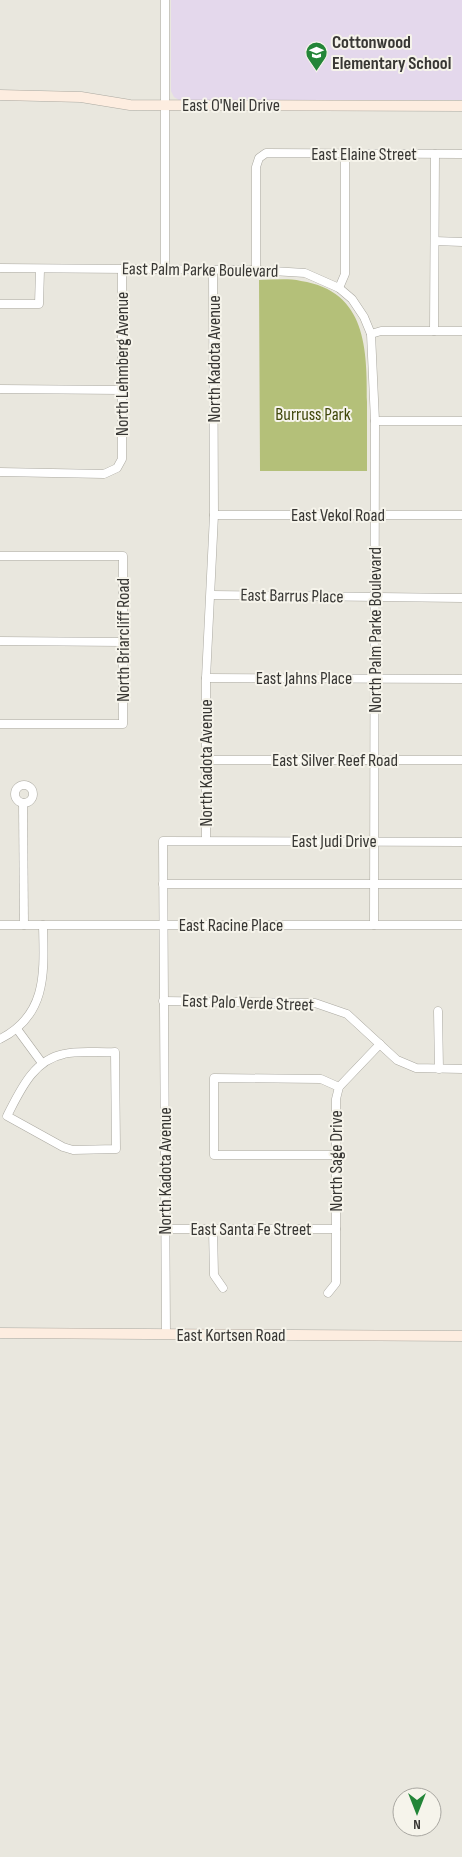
<svg xmlns="http://www.w3.org/2000/svg" width="462" height="1857" font-family="'Sofia Sans Condensed',sans-serif">
<style>
.education{fill:#e4d8ec}
.green{fill:#b4c079}
.lines{fill:none;stroke-linecap:round;stroke-linejoin:round}
.street-casing{stroke:#aba9a1;stroke-width:9}
.secondary-casing{stroke:#aba9a1;stroke-width:11}
.street{stroke:#fff;stroke-width:8}
.secondary{stroke:#fdede0;stroke-width:10}
.labels{text-anchor:middle;dominant-baseline:central;stroke-width:4;stroke-linejoin:round;paint-order:stroke}
.poi-label{font-size:18px;font-weight:bold;fill:#383734;stroke:#f6f4eb;text-anchor:start}
.street-label{font-size:18px;fill:#383734;stroke:#f6f4eb}
.park-label{font-size:18px;fill:#41480c;stroke:#f6f4eb}
</style>
<rect width="100%" height="100%" fill="#e9e7de"/>
<polygon class="education" points="171,0 462,0 462,100 179,100 174,97 171,91"/>
<path class="green" d="M259 280C273 280 287 278 301 281 367 291 367 350 367 402 367 425 367 448 367 471H260Z"/>
<g class="lines">
<defs>
<g id="street">
<polyline points="435,241 462,242"/>
<polyline points="0,268 256,270 305,273 339,288 352,299 364,317 371,334 375,421 374,925"/>
<polyline points="165,269 165,0"/>
<polyline points="256,270 256,167 259,158 266,153 462,154"/>
<polyline points="339,288 345,274 345,154"/>
<polyline points="0,304 39,304 40,270"/>
<polyline points="434,331 435,154"/>
<polyline points="371,334 381,331 462,331"/>
<polyline points="0,389 122,390"/>
<polyline points="375,421 462,421"/>
<polyline points="0,472 104,474 117,468 122,459 122,269"/>
<polyline points="214,515 462,515"/>
<polyline points="0,556 123,556 123,724 0,724"/>
<polyline points="212,595 462,598"/>
<polyline points="0,641 123,642"/>
<polyline points="206,678 462,679"/>
<polyline points="207,760 462,760"/>
<circle cx="24" cy="794" r="9"/>
<polyline points="23,803 24,925"/>
<polyline points="206,840 206,678 214,515 213,271"/>
<polyline points="163,884 462,884"/>
<polyline points="0,925 462,925"/>
<polyline points="163,1001 315,1003 347,1014 397,1060 416,1068 462,1069"/>
<polyline points="438,1011 439,1069"/>
<polyline points="17,1029 42,1063"/>
<path d="M0 1039C48 1015 44 971 43 925"/>
<path d="M115 1052 116 1149 73 1150 63 1147 7 1116C20 1091 33 1060 64 1054 79 1050 99 1053 115 1052Z"/>
<polyline points="336,1155 214,1155 214,1078 321,1079 339,1087"/>
<polyline points="165,1229 336,1229"/>
<polyline points="213,1229 214,1275 223,1288"/>
<polyline points="328,1293 336,1283 336,1099 339,1087 380,1044"/>
<polyline points="166,1334 163,841 462,842"/>
</g>
<g id="secondary">
<polyline points="0,95 81,97 130,105 462,106"/>
<polyline points="0,1333 462,1336"/>
</g>
</defs>
<use href="#street" class="street-casing"/>
<use href="#secondary" class="secondary-casing"/>
<use href="#street" class="street"/>
<use href="#secondary" class="secondary"/>
</g>
<defs>
<symbol id="school-pin" viewBox="-11 -11 22 30"><path d="M0 17L-7.5 6A9.5 9.5 0 1 1 7.5 6Z" fill="#238538" stroke="#f6f4eb"/><path d="M0-5L7-2L0 1L-7-2ZM-4 1L0 2.5L4 1V4Q0 6-4 4Z" fill="#fff"/></symbol>
</defs>
<g fill-rule="evenodd">
<use href="#school-pin" x="304" y="40" width="25" height="34"/>
</g>
<g class="labels">
<g class="poi-label">
<text x="332" y="42">Cottonwood<tspan x="332" dy="21">Elementary School</tspan></text>
</g>
<g class="street-label">
<text x="231" y="105">East O'Neil Drive</text>
<text x="364" y="154">East Elaine Street</text>
<text transform="translate(200 270) rotate(1)">East Palm Parke Boulevard</text>
<text transform="translate(214 359) rotate(-90)">North Kadota Avenue</text>
<text transform="translate(122 364) rotate(-90)">North Lehmberg Avenue</text>
<text x="338" y="515">East Vekol Road</text>
<text transform="translate(292 596) rotate(1)">East Barrus Place</text>
<text transform="translate(375 630) rotate(-90)">North Palm Parke Boulevard</text>
<text transform="translate(123 640) rotate(-90)">North Briarcliff Road</text>
<text x="304" y="678">East Jahns Place</text>
<text x="335" y="760">East Silver Reef Road</text>
<text transform="translate(206 763) rotate(-90)">North Kadota Avenue</text>
<text x="334" y="841">East Judi Drive</text>
<text x="231" y="925">East Racine Place</text>
<text transform="translate(248 1003) rotate(2)">East Palo Verde Street</text>
<text transform="translate(336 1161) rotate(-90)">North Sage Drive</text>
<text transform="translate(165 1171) rotate(-90)">North Kadota Avenue</text>
<text x="251" y="1229">East Santa Fe Street</text>
<text x="231" y="1335">East Kortsen Road</text>
</g>
<g class="park-label">
<text x="313" y="414">Burruss Park</text>
</g>
</g>
<g transform="translate(417 1812) rotate(180)"><circle r="24" fill="#f6f4eb" stroke="#aaa8a2"/>
<path d="M0-4L9 19L0 12L-9 19Z" fill="#238538"/>
<text y="-8" font-size="14" font-weight="bold" text-anchor="middle" fill="#383734">N</text>
</g>
</svg>
